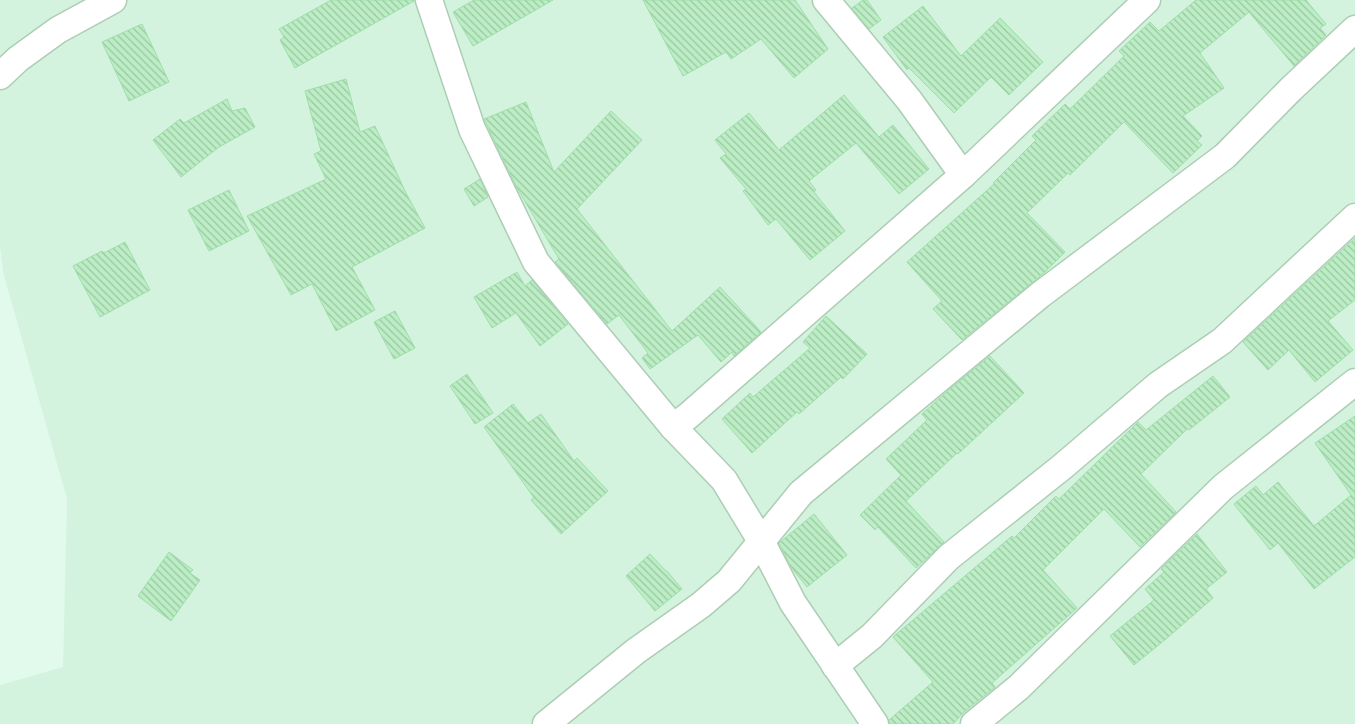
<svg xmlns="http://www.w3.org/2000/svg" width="1355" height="724" font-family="'Varela Round',sans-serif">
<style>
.residential{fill:#d4f3df}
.building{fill:url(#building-back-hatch);stroke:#9ddfa9}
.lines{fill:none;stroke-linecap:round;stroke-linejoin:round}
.minor-casing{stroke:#adcdb4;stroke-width:29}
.minor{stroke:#fff;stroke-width:26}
</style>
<defs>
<pattern id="building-back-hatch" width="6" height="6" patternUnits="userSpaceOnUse" patternTransform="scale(1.25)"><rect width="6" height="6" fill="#bceec5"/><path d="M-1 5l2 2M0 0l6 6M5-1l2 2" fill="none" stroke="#9bc5a2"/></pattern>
</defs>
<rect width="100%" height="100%" fill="#e2faec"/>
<polygon class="residential" points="0,0 1355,0 1355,724 0,724 0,685 63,667 67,499 3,272 0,246"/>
<g class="building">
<polygon points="331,0 414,0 414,1 295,68 280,40 284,37 279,29"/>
<polygon points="474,0 553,0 473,46 453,12"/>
<polygon points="643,0 795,0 828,49 794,78 761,39 731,59 726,52 683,76"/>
<polygon points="863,0 867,0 881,20 869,29 852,8"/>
<polygon points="1196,0 1306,0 1326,24 1320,28 1326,35 1294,66 1249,12 1200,53 1224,88 1183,116 1202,136 1197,141 1202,145 1173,173 1124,122 1070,175 1068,173 1027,213 1065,252 1045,272 962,340 933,309 942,301 907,262 994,184 993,183 1036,140 1032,136 1065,104 1070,109 1124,56 1119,51 1150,22 1159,31"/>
<polygon points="923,6 961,56 1000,18 1043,62 1009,95 991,77 954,113 909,68 907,70 883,37"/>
<polygon points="142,24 169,82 129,101 102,42"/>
<polygon points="346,79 360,132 375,126 406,193 425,228 352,267 375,310 336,331 312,284 291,295 247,216 326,179 314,154 321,151 305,91"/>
<polygon points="844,95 879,137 893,125 929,169 899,194 856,143 809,181 816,190 814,192 845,231 810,260 776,219 768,225 743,191 746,189 720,158 726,154 715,140 749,113 779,150"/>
<polygon points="227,99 232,111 245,108 255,127 219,147 181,177 153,140 180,119 184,123"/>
<polygon points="526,102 554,172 611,111 642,140 577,209 672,331 720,287 761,332 734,356 732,352 721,362 698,335 650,369 642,358 648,353 619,315 607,324 555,262 559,259 517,188 486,123 484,119"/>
<polygon points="480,179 488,197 474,206 464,189"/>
<polygon points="229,190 249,231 209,251 188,210"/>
<polygon points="1355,238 1355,300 1328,321 1353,350 1315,382 1289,350 1268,370 1243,342"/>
<polygon points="125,242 150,290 100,317 73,266 102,251 104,253"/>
<polygon points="517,272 525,286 532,280 568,324 540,346 516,313 492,328 474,297"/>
<polygon points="395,311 415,348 394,359 374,322"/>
<polygon points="826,316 867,354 843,379 841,377 799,414 797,412 752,453 722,419 750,393 753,397 810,348 803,342"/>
<polygon points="990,356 1024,393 958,454 957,453 906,501 944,542 916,568 878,527 875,530 860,515 901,475 886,459 927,420 922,414 950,389"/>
<polygon points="467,374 493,413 475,424 450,386"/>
<polygon points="1213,376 1230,397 1189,430 1187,429 1141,474 1176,512 1140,547 1104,509 1043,570 1077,608 992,683 995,687 964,712 953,724 890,724 889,720 933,682 893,637 1012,536 1014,538 1056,496 1059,499 1138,422 1146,430"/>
<polygon points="513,404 528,423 541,414 574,461 577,458 608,491 561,534 531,500 534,498 484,427"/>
<polygon points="1355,416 1355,557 1314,589 1278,543 1270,550 1234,504 1256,486 1263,495 1278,482 1314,526 1351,495 1315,443"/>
<polygon points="814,514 847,555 807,587 791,567 779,543"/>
<polygon points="1197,534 1227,572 1206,589 1213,598 1166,639 1134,665 1110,636 1154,600 1145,589 1164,572 1161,569"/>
<polygon points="169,552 193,570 190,573 200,580 171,621 138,596"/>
<polygon points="650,554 666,571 667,571 682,589 655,611 626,576"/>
</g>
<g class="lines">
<defs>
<g id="minor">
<polyline points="429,0 472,129 536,262 673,427 724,480 761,541 793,603 875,724"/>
<polyline points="826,0 909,100 963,175"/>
<polyline points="0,76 18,59 58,30 113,0"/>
<polyline points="673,427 688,416 963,175 1147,0"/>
<polyline points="835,666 872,636 949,557 1062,467 1158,385 1222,341 1355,217"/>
<polyline points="546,724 636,651 701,605 729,581 801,493 1040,295 1225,156 1291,89 1355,29"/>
<polyline points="974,724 1019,687 1223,487 1355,382"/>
</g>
</defs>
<use href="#minor" class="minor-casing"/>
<use href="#minor" class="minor"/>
</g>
</svg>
